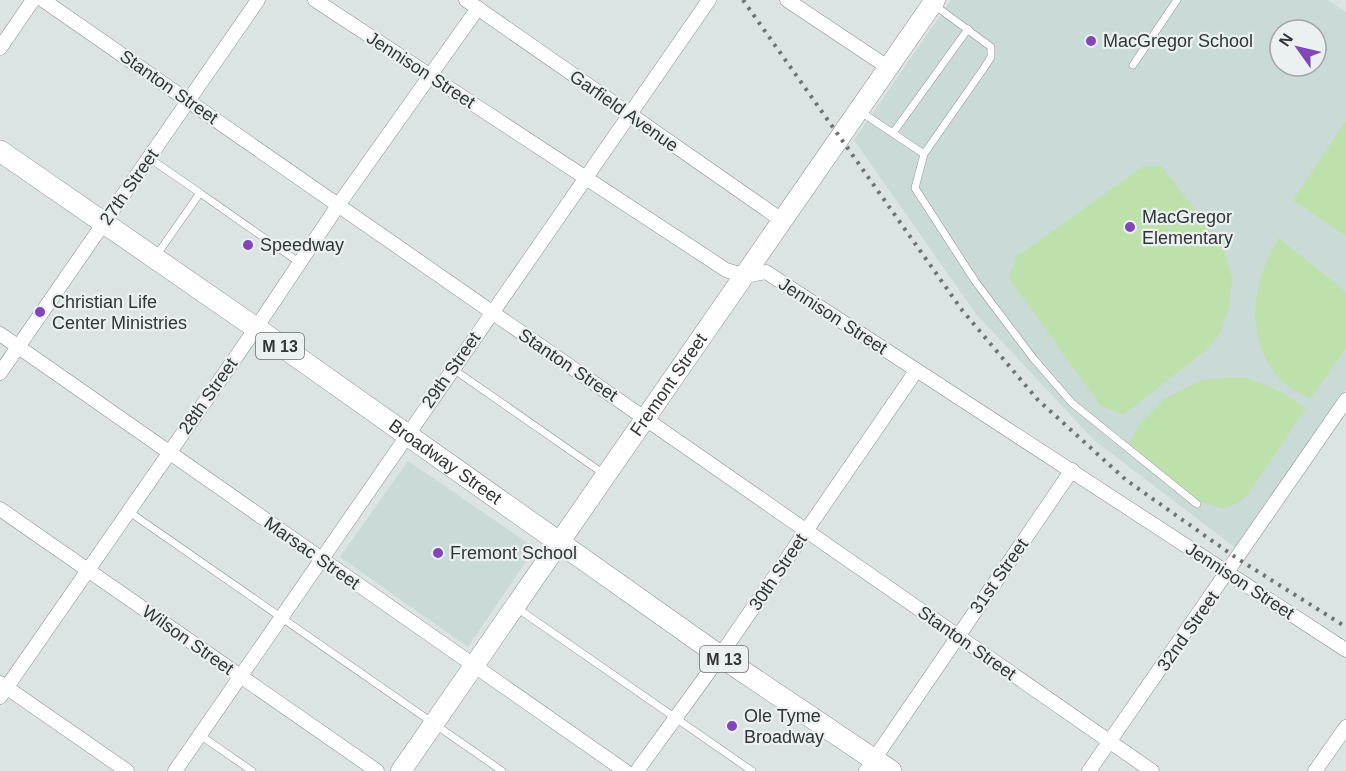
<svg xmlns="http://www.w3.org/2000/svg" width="1346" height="771" font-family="Helvetica,sans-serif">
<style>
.built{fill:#c9dad7;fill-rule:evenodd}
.green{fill:#bee1ab}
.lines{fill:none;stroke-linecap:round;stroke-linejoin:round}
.lane-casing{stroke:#89908f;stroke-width:8}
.street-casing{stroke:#89908f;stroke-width:15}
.secondary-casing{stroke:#89908f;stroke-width:21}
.primary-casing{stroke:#89908f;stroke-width:22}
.lane{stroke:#fff;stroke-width:7}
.street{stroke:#fff;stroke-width:14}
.secondary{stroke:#fff;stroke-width:20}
.primary{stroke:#fff;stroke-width:21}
.rail{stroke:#6e7372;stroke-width:4;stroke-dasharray:3 6;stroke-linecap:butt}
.poi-dot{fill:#8245ba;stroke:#eaf1f0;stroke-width:2}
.labels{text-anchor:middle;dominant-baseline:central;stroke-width:4.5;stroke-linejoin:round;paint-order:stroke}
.shield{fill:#eaf1f0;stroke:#696d6d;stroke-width:1.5}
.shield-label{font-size:16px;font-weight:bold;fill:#323535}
.poi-label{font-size:18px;fill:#323535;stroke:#eaf1f0;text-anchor:start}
.street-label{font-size:18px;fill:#323535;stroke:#eaf1f0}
</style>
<rect width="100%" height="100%" fill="#dce4e3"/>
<g class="built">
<path d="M951 0H1327L1346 12V390L1237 549 1094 440 976 314 854 140ZM1280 30H1316V66H1280Z"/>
<polygon points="408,461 535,548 468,647 340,557"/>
</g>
<g class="green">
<polygon points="1346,121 1346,236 1293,200"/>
<polygon points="1144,166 1161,166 1209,227 1226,255 1232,278 1229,309 1219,335 1205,351 1123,415 1100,405 1009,278 1016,257"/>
<path d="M1279 238 1346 292V348L1310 399C1300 393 1286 387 1279 378 1243 337 1252 281 1279 238Z"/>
<polygon points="1244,377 1280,391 1306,408 1248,494 1240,502 1223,509 1199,501 1129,443 1141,422 1164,399 1201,380"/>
</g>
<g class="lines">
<defs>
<g id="lane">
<polyline points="1133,65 1177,0"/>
<polyline points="861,112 924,154 984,68 991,57 991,47 933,4"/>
<polyline points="893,133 968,29"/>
<polyline points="924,154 915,188 975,281 1033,358 1072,403 1197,504"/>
<polyline points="149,158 200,193 156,256"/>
<polyline points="200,193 300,263"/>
<polyline points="453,369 604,474"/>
<polyline points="128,511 502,771"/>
<polyline points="517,608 752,771"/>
<polyline points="200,735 252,771"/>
</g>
<g id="street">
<path d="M43 0C413 256 782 514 1152 771"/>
<polyline points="315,0 726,270 745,276 766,272 1346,650"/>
<polyline points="466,0 783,221"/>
<polyline points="787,0 889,68"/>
<polyline points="0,48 33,0"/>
<polyline points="0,334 625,771"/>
<polyline points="0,373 258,0"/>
<polyline points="0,509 377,771"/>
<polyline points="0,683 127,771"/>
<polyline points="0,697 256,328 339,204 478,8"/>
<polyline points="175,771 709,0"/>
<polyline points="637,771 711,669 916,371"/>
<polyline points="866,771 1072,470"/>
<polyline points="1089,771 1346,400"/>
<polyline points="1315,771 1346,727"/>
</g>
<g id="secondary">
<path id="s1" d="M401 771 935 0"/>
</g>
<g id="primary">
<path id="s2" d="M0 151 256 328 720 656 891 771"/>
</g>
</defs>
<use href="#lane" class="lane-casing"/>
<use href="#street" class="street-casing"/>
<use href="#secondary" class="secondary-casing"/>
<use href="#primary" class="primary-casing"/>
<use href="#lane" class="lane"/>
<use href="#street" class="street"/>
<use href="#secondary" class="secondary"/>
<use href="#primary" class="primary"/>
<polyline class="rail" points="743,0 962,310 1037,399 1126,480 1238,559 1346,627"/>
</g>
<g class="poi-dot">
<circle cx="1091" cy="41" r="6"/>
<circle cx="1130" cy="227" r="6"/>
<circle cx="248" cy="245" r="6"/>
<circle cx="40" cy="312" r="6"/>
<circle cx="438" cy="553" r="6"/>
<circle cx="732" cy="726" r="6"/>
</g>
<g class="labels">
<g class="shield">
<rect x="256" y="333" width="48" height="26" rx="4.5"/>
<rect x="700" y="646" width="48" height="26" rx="4.5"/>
</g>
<g class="shield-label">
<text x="280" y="346">M 13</text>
<text x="724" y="659">M 13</text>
</g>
<g class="poi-label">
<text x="1103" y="41">MacGregor School</text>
<text x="1142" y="217">MacGregor<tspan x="1142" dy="21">Elementary</tspan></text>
<text x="260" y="245">Speedway</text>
<text x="52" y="302">Christian Life<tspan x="52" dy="21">Center Ministries</tspan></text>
<text x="450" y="553">Fremont School</text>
<text x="744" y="716">Ole Tyme<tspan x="744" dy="21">Broadway</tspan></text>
</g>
<g class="street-label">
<text transform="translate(421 70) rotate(33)">Jennison Street</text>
<text transform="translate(169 87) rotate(35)">Stanton Street</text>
<text transform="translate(624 111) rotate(35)">Garfield Avenue</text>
<text transform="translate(129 187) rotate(-55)">27th Street</text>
<text transform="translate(833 316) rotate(33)">Jennison Street</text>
<text transform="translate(568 365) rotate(34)">Stanton Street</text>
<text transform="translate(451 370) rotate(-55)">29th Street</text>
<text stroke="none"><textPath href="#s1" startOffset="470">Fremont Street</textPath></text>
<text transform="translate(208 396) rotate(-55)">28th Street</text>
<text stroke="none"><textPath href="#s2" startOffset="543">Broadway Street</textPath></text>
<text transform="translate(312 553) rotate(35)">Marsac Street</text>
<text transform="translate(778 572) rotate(-56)">30th Street</text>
<text transform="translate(999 576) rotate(-55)">31st Street</text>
<text transform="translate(1240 581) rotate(33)">Jennison Street</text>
<text transform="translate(1188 631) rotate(-55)">32nd Street</text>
<text transform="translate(188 640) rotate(35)">Wilson Street</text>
<text transform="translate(967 643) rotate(35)">Stanton Street</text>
</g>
</g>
<g transform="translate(1298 48) rotate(304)"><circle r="28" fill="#eaf1f0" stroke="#a0a6a5" stroke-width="1.5"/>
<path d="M0-4.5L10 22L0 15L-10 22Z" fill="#8245ba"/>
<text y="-9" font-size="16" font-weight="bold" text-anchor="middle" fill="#323535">N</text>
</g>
</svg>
